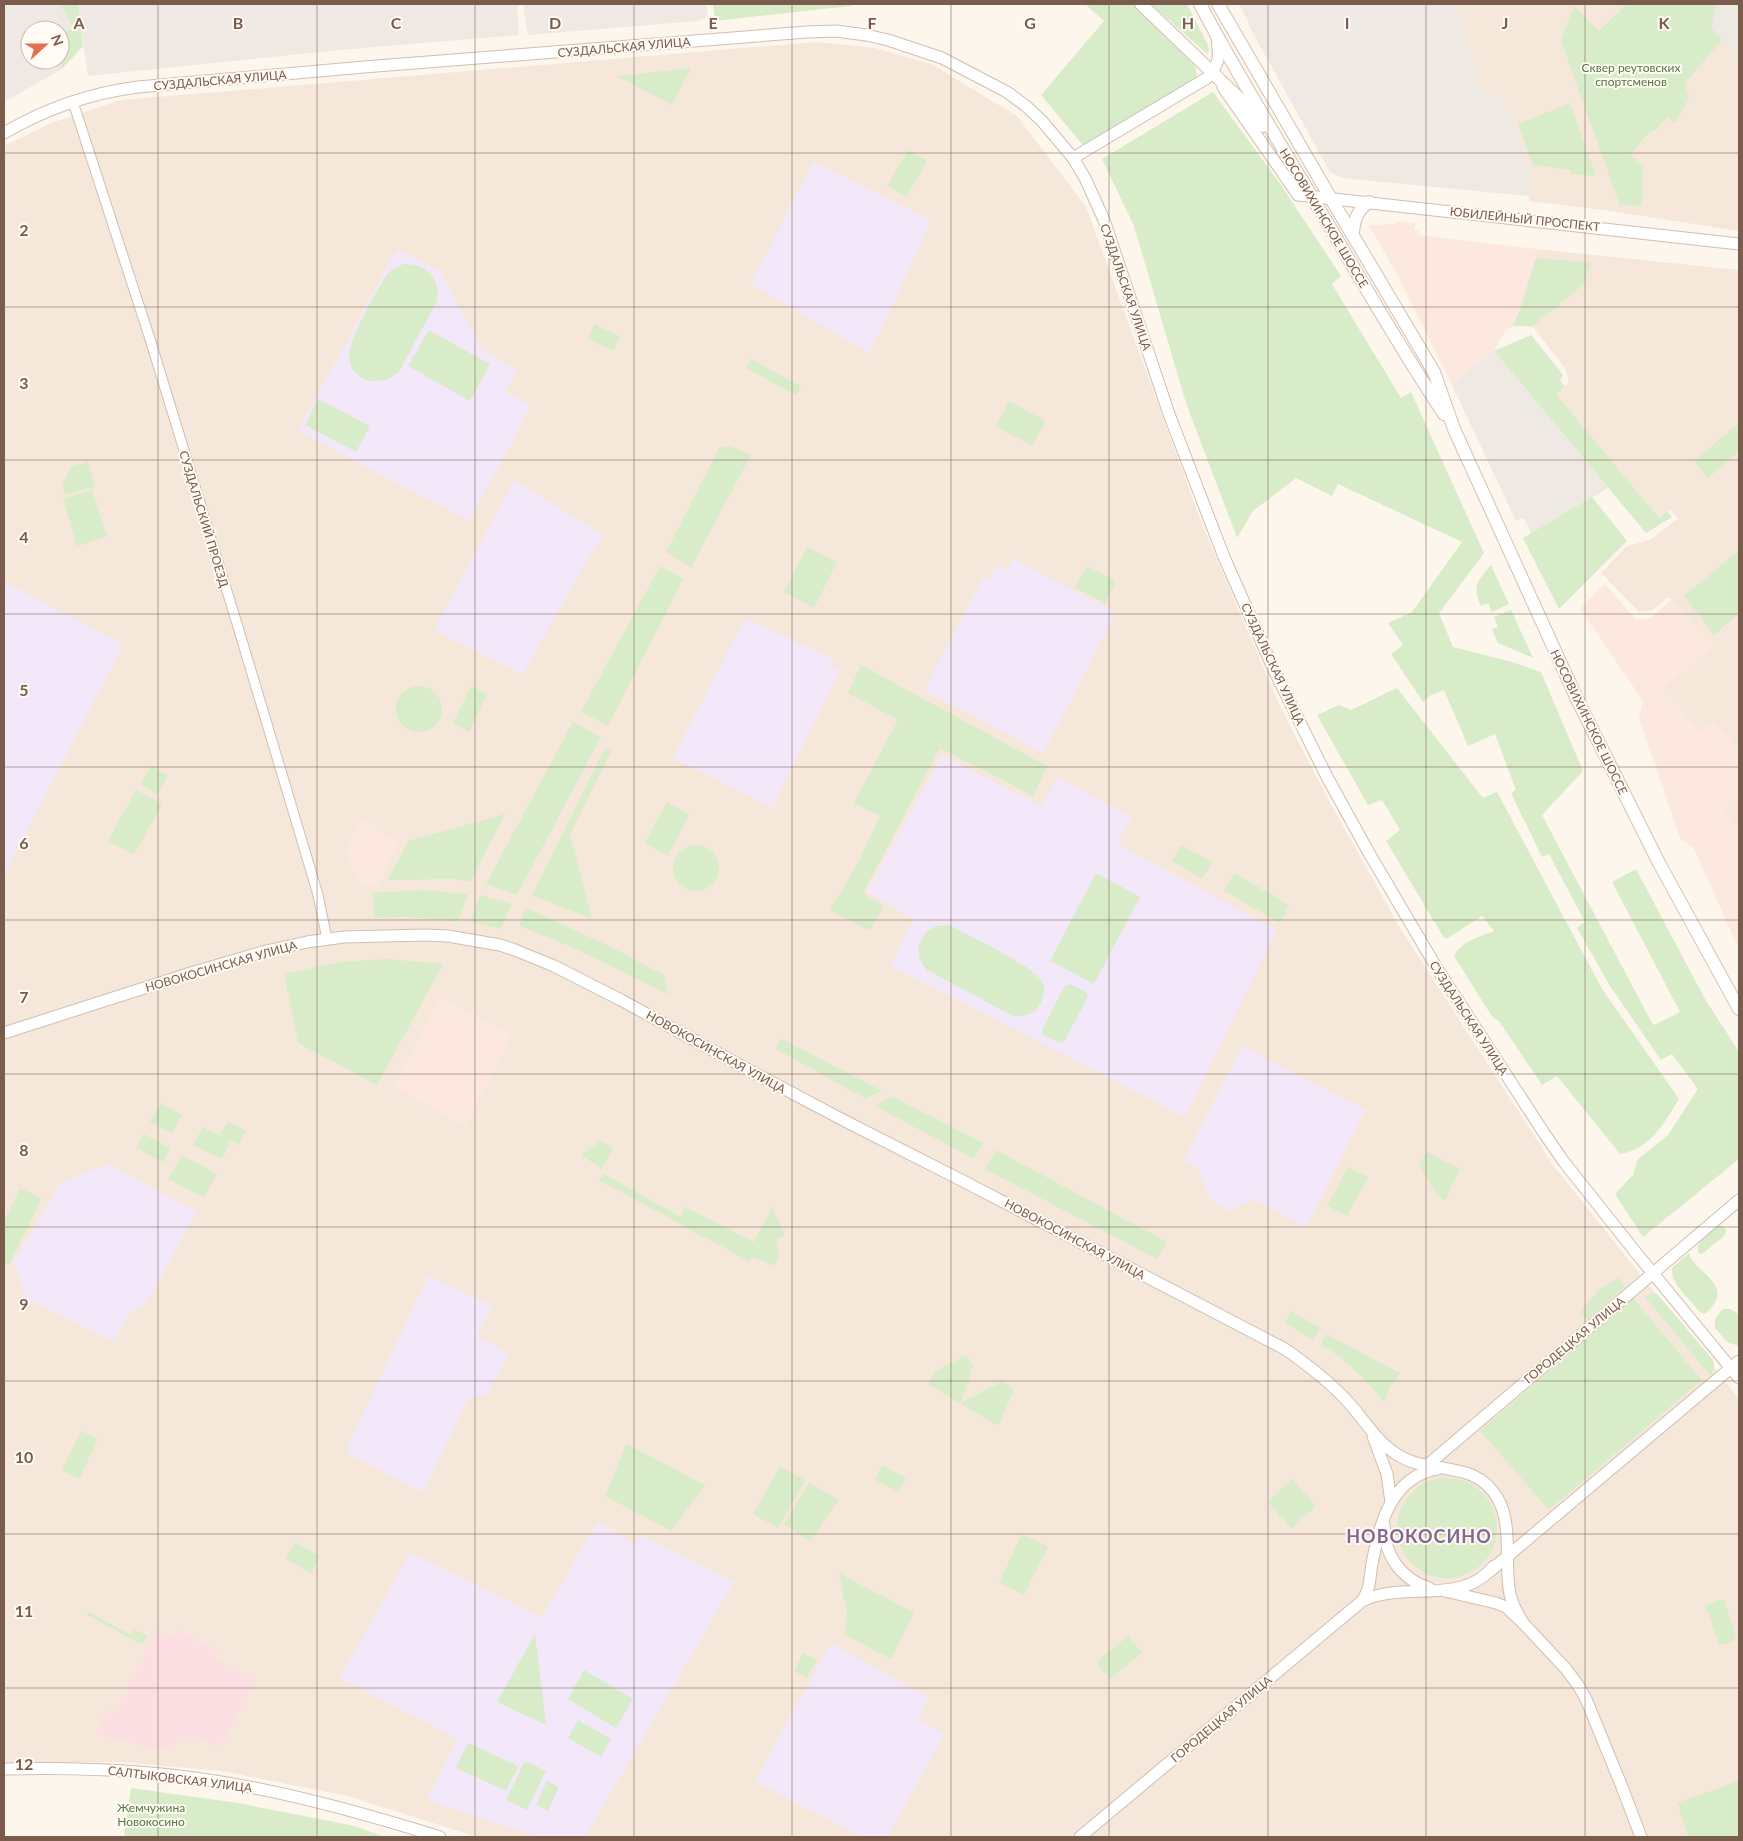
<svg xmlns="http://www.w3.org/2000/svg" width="1743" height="1841" font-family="Lato,sans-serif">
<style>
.residential{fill:#f5e8da}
.commercial{fill:#fde8e0}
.industrial{fill:#efe9e4}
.education{fill:#f3e8fa}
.medical{fill:#fbdfe3}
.green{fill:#d8ecc9}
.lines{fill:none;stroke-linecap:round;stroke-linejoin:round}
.minor-casing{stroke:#d1beb0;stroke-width:11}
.tertiary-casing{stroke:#d1beb0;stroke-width:13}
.secondary-casing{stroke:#d6c0b0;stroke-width:14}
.minor{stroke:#fff;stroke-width:9}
.tertiary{stroke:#fff;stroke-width:11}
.secondary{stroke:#fff;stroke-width:12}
.grid{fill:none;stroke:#7a5c4d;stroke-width:1;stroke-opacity:0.55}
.labels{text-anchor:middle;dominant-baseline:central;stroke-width:4;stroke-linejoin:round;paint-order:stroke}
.street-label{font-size:12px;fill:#7a5c4d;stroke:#fffaf3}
.park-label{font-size:12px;fill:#537a41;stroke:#fffaf3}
.district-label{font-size:18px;font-weight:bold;letter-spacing:1px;fill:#846695;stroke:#fffaf3}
.grid-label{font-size:16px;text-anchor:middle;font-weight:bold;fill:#7a5c4d;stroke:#fffaf3;stroke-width:4;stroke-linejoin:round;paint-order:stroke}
</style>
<rect width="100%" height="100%" fill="#fdf6ec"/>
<g class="residential">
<polygon points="1457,4 1739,4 1739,231 1610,211 1529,201 1531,179 1530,170 1510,113 1488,89 1480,87"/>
<polygon points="816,42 875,48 931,64 1017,116 1086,207 1203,527 1279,704 1329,801 1400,928 1553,1165 1739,1399 1739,1837 477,1837 348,1796 222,1771 118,1762 4,1763 4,146 51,123 121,100"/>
<polygon points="1537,249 1739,270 1739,753 1713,722 1700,733 1662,689 1712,646 1669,597 1652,610 1639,612 1601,573 1627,546 1650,540 1678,519 1670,509 1659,518 1556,394 1569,382 1565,368 1533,327 1512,326 1518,315 1536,258"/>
<polygon points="1739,792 1739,830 1721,808"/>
</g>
<g class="commercial">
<polygon points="1397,221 1415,223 1414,230 1419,231 1419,235 1537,249 1536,258 1518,316 1512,326 1504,333 1494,351 1452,385 1395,271 1369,225 1395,224"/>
<polygon points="1605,584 1636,620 1651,618 1671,600 1712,646 1662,689 1700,733 1713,722 1739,754 1739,792 1721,809 1739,830 1739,949 1694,849 1680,838 1639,718 1643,701 1580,608"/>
<polygon points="361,819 399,842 378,886 360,886 345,849"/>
<polygon points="441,997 511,1035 466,1126 393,1086"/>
</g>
<g class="industrial">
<polygon points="4,4 61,4 72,29 60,36 60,30 30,30 30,60 60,60 60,57 62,69 4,102"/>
<polygon points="78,4 517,4 519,35 340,50 88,76"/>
<polygon points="523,4 706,4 708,16 697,21 528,35"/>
<polygon points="1239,4 1457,4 1480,86 1488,89 1510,113 1530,170 1531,179 1529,196 1351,179 1340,177 1330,172 1248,24 1249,23"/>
<polygon points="1717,4 1739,4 1739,58 1711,28"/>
<polygon points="1494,351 1608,488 1531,534 1524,518 1516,521 1452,385"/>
</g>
<g class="education">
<polygon points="813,162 931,221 893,304 868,353 751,284"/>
<polygon points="397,249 440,271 482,349 517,371 505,392 531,406 469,521 298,431"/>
<polygon points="514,480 602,535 522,675 434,630"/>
<polygon points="1013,559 1116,613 1043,753 924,690 983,578 989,580 997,565 1007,571"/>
<polygon points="4,582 123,644 4,876"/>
<polygon points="745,618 832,659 830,664 840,670 772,808 673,758"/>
<polygon points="942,755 1041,806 1058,777 1131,818 1117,844 1277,930 1185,1117 890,965 914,919 867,892"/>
<polygon points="1242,1046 1365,1110 1306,1228 1254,1199 1230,1211 1210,1199 1197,1168 1184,1160"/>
<polygon points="108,1164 196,1212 148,1301 132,1311 113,1341 25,1297 14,1261 60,1183"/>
<polygon points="428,1276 492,1306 477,1335 508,1355 489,1393 468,1399 423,1492 345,1452"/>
<polygon points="597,1522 635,1544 639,1535 734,1582 585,1837 540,1837 427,1800 457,1739 340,1678 410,1553 542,1618"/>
<polygon points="831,1643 928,1698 918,1719 945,1734 887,1837 861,1837 755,1781"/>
</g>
<polygon class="medical" points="157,1629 173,1638 177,1630 218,1651 215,1658 257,1680 219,1749 193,1735 164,1750 96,1735 107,1710 116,1712"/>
<g class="green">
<polygon points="61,4 78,4 83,46 62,69 60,57 60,36 72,28"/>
<polygon points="713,4 852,4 851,6 715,21"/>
<polygon points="1085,4 1133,4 1194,65 1197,73 1196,79 1088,144 1082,144 1041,95 1104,21"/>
<polygon points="1151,4 1187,4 1208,45 1209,51 1207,54"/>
<polygon points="1627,4 1717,4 1711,28 1722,40 1685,83 1689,98 1675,123 1668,117 1658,127 1658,129 1649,132 1630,155 1644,166 1642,183 1644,193 1640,206 1620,205 1561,41 1574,6 1599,31"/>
<polygon points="691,68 672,105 617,76"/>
<polygon points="1213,92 1281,185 1341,276 1332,284 1401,398 1411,392 1484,553 1439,613 1453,647 1512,662 1541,672 1583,771 1542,815 1652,1023 1654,1025 1680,1012 1612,882 1636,869 1705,999 1739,1052 1739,1159 1643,1237 1615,1194 1633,1175 1638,1159 1668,1135 1698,1089 1672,1054 1661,1060 1610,986 1577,928 1585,922 1549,854 1542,857 1511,793 1516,790 1495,734 1468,746 1444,690 1431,695 1423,702 1391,654 1403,645 1388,623 1412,612 1462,542 1338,484 1332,496 1296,478 1253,511 1237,538 1186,403 1134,226 1102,159"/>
<polygon points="1570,103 1596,176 1571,174 1571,170 1533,165 1518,124"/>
<polygon points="908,150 927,161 906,197 887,186"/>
<polygon points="1536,258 1591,262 1584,284 1533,326 1512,326 1518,315"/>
<path d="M404 264C426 263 441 279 437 301L399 372C380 389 349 382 349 354 349 341 379 284 388 274 392 269 398 266 404 264Z"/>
<polygon points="595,324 620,337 613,351 588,339"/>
<polygon points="429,330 490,364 470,401 408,366"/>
<polygon points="1531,335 1563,375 1560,381 1565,386 1556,394 1659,518 1667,511 1672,517 1646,533 1494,351"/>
<polygon points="751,359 801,386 796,395 746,368"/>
<polygon points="318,399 370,426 356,452 305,425"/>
<polygon points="1009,401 1046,421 1032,446 996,426"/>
<polygon points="1739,423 1739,451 1708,478 1694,461"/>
<polygon points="731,446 751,455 691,567 666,552 719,448"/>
<polygon points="88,461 95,487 65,495 62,484 72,466"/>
<polygon points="92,490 107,536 77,546 63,499"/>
<polygon points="1592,497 1627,541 1559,609 1523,538"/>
<polygon points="807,547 837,562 814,608 784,592"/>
<polygon points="1739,550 1739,613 1714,635 1684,596"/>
<path d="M1491 565 1509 604 1492 612 1488 603 1481 606C1472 585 1477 582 1491 565Z"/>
<polygon points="660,566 683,579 608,726 581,712"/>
<polygon points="1087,566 1116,581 1105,603 1075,588"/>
<polygon points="1511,610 1533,658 1498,643 1492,629 1498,627 1494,617"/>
<polygon points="861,665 1047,766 1033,796 940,748 863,893 884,906 870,931 830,910 859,861 880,816 854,803 898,720 848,693"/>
<polygon points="471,686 487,694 469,732 453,723"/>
<circle cx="419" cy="709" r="23"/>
<path d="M1397 688 1483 798 1497 792 1602 989 1679 1099C1664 1123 1651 1149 1620 1154L1557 1076 1542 1085 1499 1021 1493 1018 1454 956C1460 942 1480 936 1494 931L1482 916 1448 938H1444L1386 841 1400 830 1382 800 1368 805 1317 715 1339 705 1351 710Z"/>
<polygon points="573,722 601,737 517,895 486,884"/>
<polygon points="605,748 611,751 570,835 592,919 532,895"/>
<polygon points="151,766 168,776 157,794 140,784"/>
<polygon points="136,790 162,804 134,855 108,841"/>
<polygon points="667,802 689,815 668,856 645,843"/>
<polygon points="505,814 470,882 453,879 388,880 408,841"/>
<circle cx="696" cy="868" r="23"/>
<polygon points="1181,845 1212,862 1202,879 1172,861"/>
<polygon points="1096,873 1140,897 1094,984 1050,961"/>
<polygon points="1234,873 1289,905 1280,923 1224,891"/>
<polygon points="420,890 468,894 458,921 406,917 374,918 373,893"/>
<polygon points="480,895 512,904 501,929 470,921"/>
<path d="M526 908 605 944 664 975 669 995C620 970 571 945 519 926Z"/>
<path d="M949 925C971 937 1028 963 1041 980 1046 987 1044 995 1041 1002 1035 1015 1026 1016 1013 1016L927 970 920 960 918 947 925 933 936 926Z"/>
<polygon points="387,959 443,964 377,1085 298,1043 284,974 339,962"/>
<polygon points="1070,984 1086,992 1088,997 1064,1042 1061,1043 1043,1035 1042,1030 1064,987"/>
<polygon points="781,1038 882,1091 866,1099 776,1049"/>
<polygon points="891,1096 983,1143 974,1159 875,1106"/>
<polygon points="161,1103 182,1115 172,1134 150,1122"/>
<polygon points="228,1121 246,1131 239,1145 231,1141 221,1159 193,1145 203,1127 220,1136"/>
<polygon points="144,1134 170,1148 163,1162 136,1148"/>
<polygon points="601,1140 613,1149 602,1169 581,1155"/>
<polygon points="996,1150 1167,1242 1157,1259 985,1169"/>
<polygon points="1427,1152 1460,1169 1445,1200 1438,1196 1419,1165"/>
<polygon points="182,1155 217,1174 204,1198 169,1179"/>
<polygon points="1348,1167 1368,1177 1347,1216 1327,1206"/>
<polygon points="604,1174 681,1217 685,1207 754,1242 772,1207 785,1235 776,1240 779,1255 774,1266 753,1257 750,1262 599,1180"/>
<polygon points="20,1188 42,1198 9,1265 4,1262 4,1222"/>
<path d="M1718 1226H1721L1725 1228 1726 1232 1724 1236 1702 1254H1699C1694 1241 1709 1233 1718 1226Z"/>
<path d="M1689 1253C1692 1269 1727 1282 1715 1302 1712 1307 1710 1311 1704 1314L1700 1312C1691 1300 1670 1284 1672 1268Z"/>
<polygon points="1618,1278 1625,1287 1588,1319 1581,1315 1580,1312 1600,1289"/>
<path d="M1653 1293 1658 1295 1713 1360C1715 1367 1714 1370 1710 1375L1645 1297Z"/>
<polygon points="1633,1298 1702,1380 1549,1510 1480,1431"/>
<polygon points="1724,1309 1730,1309 1739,1314 1739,1346 1727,1342 1715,1328 1715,1319 1720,1312"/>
<polygon points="1291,1311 1320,1328 1313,1340 1285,1323"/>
<path d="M1326 1334 1400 1373 1389 1388 1384 1402C1367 1380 1345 1358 1321 1345Z"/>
<polygon points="966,1355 973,1366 961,1403 1001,1382 1014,1389 998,1426 928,1384 934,1372"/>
<polygon points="81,1431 98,1439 79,1479 62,1470"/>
<polygon points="626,1444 705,1485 671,1531 605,1496"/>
<polygon points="882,1465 906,1478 899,1492 875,1480"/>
<polygon points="780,1466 805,1480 778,1528 753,1514"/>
<circle cx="1447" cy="1528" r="50"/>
<polygon points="1292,1478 1316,1506 1291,1529 1268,1502"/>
<polygon points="809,1483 839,1500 810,1541 784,1524"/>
<polygon points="1022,1534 1048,1547 1024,1595 999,1583"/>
<polygon points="295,1542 320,1556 311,1573 286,1559"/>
<polygon points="839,1573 914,1613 891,1659 844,1634 847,1615"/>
<path d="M1718 1600H1724L1736 1637C1731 1643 1726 1645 1719 1644L1706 1606Z"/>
<polygon points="89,1612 131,1635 134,1629 148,1636 142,1644 87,1615"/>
<polygon points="535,1634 546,1725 497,1702"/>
<polygon points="1128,1636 1142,1653 1110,1679 1096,1662"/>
<polygon points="803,1653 817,1660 807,1678 794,1671"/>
<polygon points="584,1670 633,1699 616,1728 568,1699"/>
<polygon points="578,1720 611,1739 601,1757 568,1738"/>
<polygon points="468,1743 516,1765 518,1768 506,1791 458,1769 456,1767"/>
<polygon points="525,1761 546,1771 527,1810 506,1800"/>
<polygon points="547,1781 559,1787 548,1811 536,1805"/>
<polygon points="1738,1781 1739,1837 1688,1837 1677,1803"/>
<polygon points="131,1788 238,1803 355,1826 384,1837 129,1837 124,1835"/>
</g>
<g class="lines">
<defs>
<polyline id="minor" points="73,102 150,339 238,627 302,841 318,895 327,939"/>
<g id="tertiary">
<polyline points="1223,87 1298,195 1739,244"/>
<path d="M4 133C45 109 91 93 138 87L364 67 807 32 836 31 866 35 888 40 942 58 1007 92 1027 107 1042 121 1073 158 1085 178 1104 220 1169 414 1224 557 1274 670 1327 777 1369 853 1438 970 1544 1133 1564 1162 1637 1254 1739 1378"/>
<path d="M1073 158 1207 78C1221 62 1219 57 1217 37"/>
<path d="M4 1033 194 972 266 951 307 942 344 937 426 935 448 936 500 945 515 950 554 966 621 1000 743 1067 845 1121 967 1183 1285 1349C1308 1365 1330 1382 1349 1403 1365 1421 1377 1442 1398 1455 1431 1476 1475 1458 1498 1499 1512 1523 1505 1561 1509 1588 1510 1601 1517 1612 1523 1623"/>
<polyline points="1373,1436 1387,1474 1391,1502"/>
<polyline points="1424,1468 1739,1200"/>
<path d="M1384 1525C1384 1555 1401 1579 1429 1588"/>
<polyline points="1490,1571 1739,1361"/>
<polyline points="1445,1591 1496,1603 1506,1607 1523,1623 1566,1669 1578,1685 1586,1699 1622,1787 1641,1837"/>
<path d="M1362 1601C1405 1580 1461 1607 1494 1566"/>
<path d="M4 1769C78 1767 154 1770 227 1783 300 1795 370 1815 440 1837"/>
<path d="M1080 1837 1362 1601C1370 1591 1370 1576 1372 1564 1379 1525 1391 1477 1437 1469"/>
</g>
<g id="secondary">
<polyline points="1141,4 1242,101 1263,126"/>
<path d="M1200 4C1236 73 1278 140 1318 207 1359 276 1399 347 1444 414"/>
<polyline points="1218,4 1330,197 1434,372 1454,429 1577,699 1659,863 1739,1009"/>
<path d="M1353 235C1353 222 1358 209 1369 202"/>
</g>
</defs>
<use href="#minor" class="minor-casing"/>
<use href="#tertiary" class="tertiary-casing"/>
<use href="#secondary" class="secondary-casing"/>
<use href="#minor" class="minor"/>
<use href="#tertiary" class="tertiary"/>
<use href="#secondary" class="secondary"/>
</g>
<path class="grid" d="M158 4V1837M317 4V1837M475 4V1837M634 4V1837M792 4V1837M951 4V1837M1109 4V1837M1268 4V1837M1426 4V1837M1585 4V1837M4 153H1739M4 307H1739M4 460H1739M4 614H1739M4 767H1739M4 920H1739M4 1074H1739M4 1227H1739M4 1381H1739M4 1534H1739M4 1688H1739"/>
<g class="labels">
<g class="street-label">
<text transform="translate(624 47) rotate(-5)">СУЗДАЛЬСКАЯ УЛИЦА</text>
<text transform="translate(220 80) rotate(-5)">СУЗДАЛЬСКАЯ УЛИЦА</text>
<text transform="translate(1324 218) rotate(59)">НОСОВИХИНСКОЕ ШОССЕ</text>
<text transform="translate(1525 219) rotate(6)">ЮБИЛЕЙНЫЙ ПРОСПЕКТ</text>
<text transform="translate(1126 287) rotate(71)">СУЗДАЛЬСКАЯ УЛИЦА</text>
<text transform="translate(204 519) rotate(73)">СУЗДАЛЬСКИЙ ПРОЕЗД</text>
<text transform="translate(1273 664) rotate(65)">СУЗДАЛЬСКАЯ УЛИЦА</text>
<text transform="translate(1589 722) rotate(64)">НОСОВИХИНСКОЕ ШОССЕ</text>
<text transform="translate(221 966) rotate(-16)">НОВОКОСИНСКАЯ УЛИЦА</text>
<text transform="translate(1469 1018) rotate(57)">СУЗДАЛЬСКАЯ УЛИЦА</text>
<text transform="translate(716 1052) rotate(29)">НОВОКОСИНСКАЯ УЛИЦА</text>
<text transform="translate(1075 1239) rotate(28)">НОВОКОСИНСКАЯ УЛИЦА</text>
<text transform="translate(1574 1340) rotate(-40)">ГОРОДЕЦКАЯ УЛИЦА</text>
<text transform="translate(1221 1719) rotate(-40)">ГОРОДЕЦКАЯ УЛИЦА</text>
<text transform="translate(180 1779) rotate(7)">САЛТЫКОВСКАЯ УЛИЦА</text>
</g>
<g class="park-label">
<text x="1631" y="67">Сквер реутовских<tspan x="1631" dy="14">спортсменов</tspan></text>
<text x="151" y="1807">Жемчужина<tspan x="151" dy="14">Новокосино</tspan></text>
</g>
<g class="district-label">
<text x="1419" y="1536">НОВОКОСИНО</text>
</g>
</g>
<g class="grid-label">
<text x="79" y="29">A</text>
<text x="238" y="29">B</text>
<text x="396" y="29">C</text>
<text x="555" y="29">D</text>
<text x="713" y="29">E</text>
<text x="872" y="29">F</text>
<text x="1030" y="29">G</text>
<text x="1188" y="29">H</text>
<text x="1347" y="29">I</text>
<text x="1505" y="29">J</text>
<text x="1664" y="29">K</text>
<text x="24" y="236">2</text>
<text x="24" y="389">3</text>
<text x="24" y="543">4</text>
<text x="24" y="696">5</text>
<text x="24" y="849">6</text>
<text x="24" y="1003">7</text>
<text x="24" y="1156">8</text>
<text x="24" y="1310">9</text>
<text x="24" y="1463">10</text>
<text x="24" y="1617">11</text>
<text x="24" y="1770">12</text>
</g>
<rect width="1743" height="1841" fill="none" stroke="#7a5c4d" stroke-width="10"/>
<g transform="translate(45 45) rotate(69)"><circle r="24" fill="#fffaf3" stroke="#cabbb1"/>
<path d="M0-4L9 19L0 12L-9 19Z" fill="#e76f51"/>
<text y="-8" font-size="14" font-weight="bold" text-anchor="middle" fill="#7a5c4d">N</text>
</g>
</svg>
